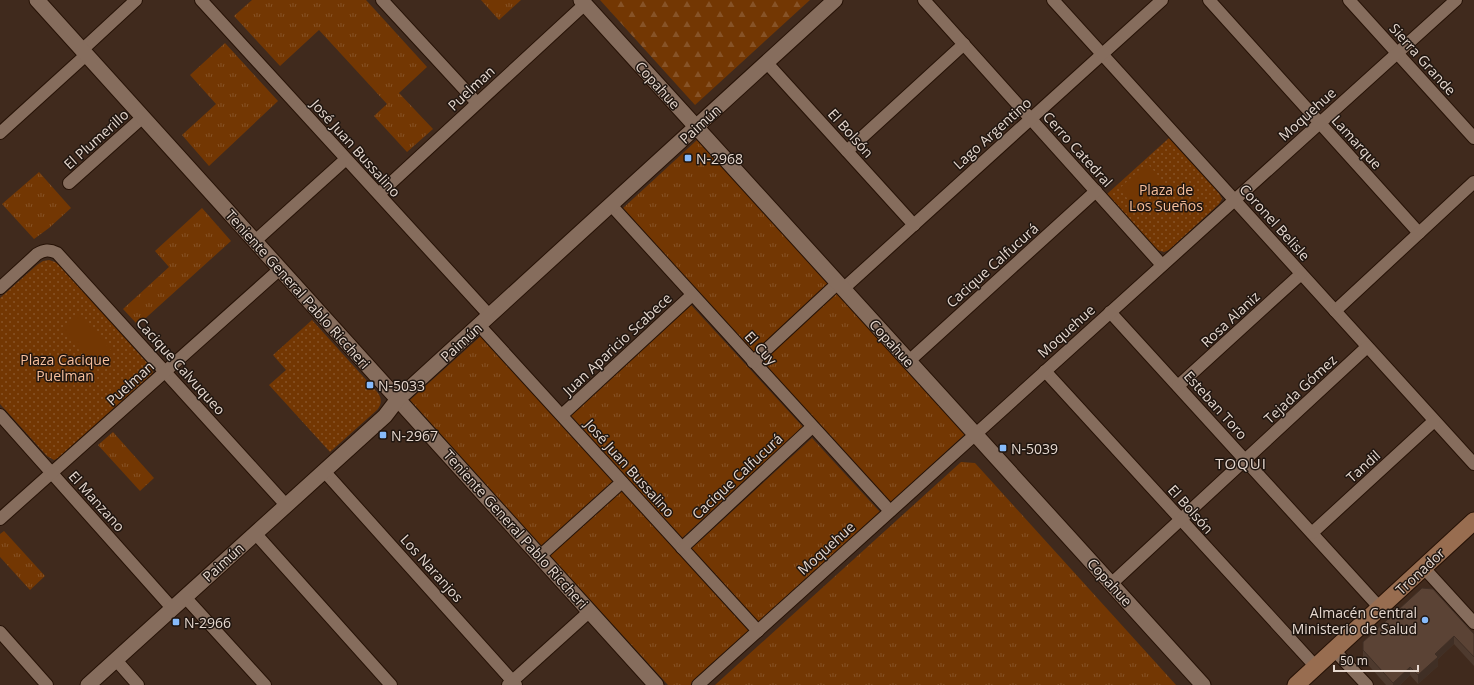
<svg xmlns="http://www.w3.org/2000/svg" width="1474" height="685" font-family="'Open Sans',sans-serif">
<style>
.grass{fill:url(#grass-tufts)}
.forest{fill:url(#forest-firs)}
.park{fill:url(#park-dots)}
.pitch{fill:#733703}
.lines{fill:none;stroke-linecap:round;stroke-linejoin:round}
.minor-casing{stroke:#261206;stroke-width:14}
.tertiary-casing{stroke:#261206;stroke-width:17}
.secondary-casing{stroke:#261206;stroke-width:19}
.minor{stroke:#866d5d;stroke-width:12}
.tertiary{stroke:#866d5d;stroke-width:15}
.secondary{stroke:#986d50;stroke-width:17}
.wall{fill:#4e3a2e}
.shaded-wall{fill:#402f25}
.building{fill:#5b4335;stroke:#402f25}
.poi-dot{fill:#87bbfb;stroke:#201610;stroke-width:1.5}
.labels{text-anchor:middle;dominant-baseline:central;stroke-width:3;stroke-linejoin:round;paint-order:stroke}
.street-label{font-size:14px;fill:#e6d8cf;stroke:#201610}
.poi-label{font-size:14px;fill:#e6d8cf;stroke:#201610;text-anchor:start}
.park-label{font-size:14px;fill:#f7bf9c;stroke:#201610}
.neighbourhood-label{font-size:15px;letter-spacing:1px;fill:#e6d8cf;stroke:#201610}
</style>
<defs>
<pattern id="grass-tufts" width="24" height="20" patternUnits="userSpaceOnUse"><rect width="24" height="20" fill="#733703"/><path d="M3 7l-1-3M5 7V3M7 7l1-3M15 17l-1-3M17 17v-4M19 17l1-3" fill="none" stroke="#875327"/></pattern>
<pattern id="forest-firs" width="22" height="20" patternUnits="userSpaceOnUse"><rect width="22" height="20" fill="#733703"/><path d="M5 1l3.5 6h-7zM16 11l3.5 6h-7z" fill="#875327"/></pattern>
<pattern id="park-dots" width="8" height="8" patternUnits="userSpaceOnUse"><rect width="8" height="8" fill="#733703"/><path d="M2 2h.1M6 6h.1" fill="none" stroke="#875327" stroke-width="1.8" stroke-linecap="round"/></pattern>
</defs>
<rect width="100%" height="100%" fill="#402a1d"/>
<g class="grass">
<polygon points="252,0 366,0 427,67 399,93 433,129 407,152 374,116 387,104 319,30 280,66 234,16"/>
<polygon points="481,0 521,0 499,20"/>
<polygon points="225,43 278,101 209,166 182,135 216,104 190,75"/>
<polygon points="697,140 829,284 755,353 622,209"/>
<polygon points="39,172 71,208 49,228 34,239 2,204"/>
<polygon points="202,208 231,241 138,325 123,309 169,267 155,251"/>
<polygon points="837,292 965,434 890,503 761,361"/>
<polygon points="691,305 803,427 682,538 570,416"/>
<polygon points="482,335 615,483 543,548 410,400"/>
<polygon points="113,432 154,478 140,491 98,445"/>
<polygon points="812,438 880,512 759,623 691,549"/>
<polygon points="961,462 975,463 1176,685 715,685"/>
<polygon points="621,490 750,631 691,685 668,685 549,555"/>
<polygon points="4,531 45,576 30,590 0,557 0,534"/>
</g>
<polygon class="forest" points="600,0 810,0 695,105"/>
<g class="park">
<polygon points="1169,138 1219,193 1222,199 1219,204 1169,250 1164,252 1157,250 1107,194"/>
<polygon points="49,260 55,262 61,266 150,366 153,372 150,378 61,457 54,460 47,456 0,404 0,298 37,265 43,261"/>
<path d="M312 320 378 393C382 399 382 404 377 410L330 452 269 385 286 370 273 355Z"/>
</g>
<g class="pitch">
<polygon points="1147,163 1162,180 1134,206 1119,189"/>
<polygon points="79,315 112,351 95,367 62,331"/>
</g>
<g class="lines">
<defs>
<g id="minor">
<polyline points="201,0 490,316"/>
<polyline points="382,0 477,103"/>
<polyline points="924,0 1162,265"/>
<polyline points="1053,0 1474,464"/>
<polyline points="1209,0 1419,233"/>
<polyline points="1349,0 1474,138"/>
<polyline points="82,50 136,0"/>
<polyline points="767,63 914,225"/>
<polyline points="0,133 86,55"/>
<polyline points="847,151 964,44"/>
<polyline points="69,183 143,117"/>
<polyline points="379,194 585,4"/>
<polyline points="611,205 890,511"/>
<polyline points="255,241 346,159"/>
<path d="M0 288 37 254C44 250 49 249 57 253L286 505"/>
<polyline points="843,289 1162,0"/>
<polyline points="1335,311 1474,182"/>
<polyline points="1110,312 1380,608"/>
<polyline points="479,325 758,631"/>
<polyline points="909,361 1096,191"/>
<polyline points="753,362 838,283"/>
<polyline points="1045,371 1316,667"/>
<polyline points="1178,386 1301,274"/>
<polyline points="0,415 172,608"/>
<polyline points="562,415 692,295"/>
<polyline points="324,471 516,685"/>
<polyline points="0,519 280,269"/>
<polyline points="255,533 391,685"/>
<polyline points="1312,533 1434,421"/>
<polyline points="682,548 812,427"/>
<polyline points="540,556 622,482"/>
<polyline points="1424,568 1474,623"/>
<polyline points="1111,584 1367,347"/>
<polyline points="185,597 265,685"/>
<polyline points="0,632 47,685"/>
<polyline points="1334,650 1367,685"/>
<polyline points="116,660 138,685"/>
<polyline points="508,685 590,611"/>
<polyline points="698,685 1456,0"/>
</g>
<g id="tertiary">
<polyline points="37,0 656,685"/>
<polyline points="581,0 1203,685"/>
<polyline points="88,685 385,416 398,399 835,0"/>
</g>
<polyline id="secondary" points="1296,685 1474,521"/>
</defs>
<use href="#minor" class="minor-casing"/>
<use href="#tertiary" class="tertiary-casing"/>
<use href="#secondary" class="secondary-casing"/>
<use href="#minor" class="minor"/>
<use href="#tertiary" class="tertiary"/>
<use href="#secondary" class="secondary"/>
</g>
<polygon class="wall" points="1474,634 1474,666 1454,644 1438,659 1438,666 1418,684 1410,675 1400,685 1386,685 1363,659 1363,642"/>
<g class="shaded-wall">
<polygon points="1454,636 1454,644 1438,659 1438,666 1418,684 1418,675 1435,654"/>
<polygon points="1410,667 1410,675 1400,685 1393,685 1393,683"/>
</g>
<polygon class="building" points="1422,588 1433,589 1474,634 1474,657 1454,636 1435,654 1438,657 1418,675 1410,667 1393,683 1363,650 1363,642"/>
<g class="poi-dot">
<rect x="684" y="154" width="8" height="8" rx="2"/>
<rect x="366" y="381" width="8" height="8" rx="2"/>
<rect x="379" y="431" width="8" height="8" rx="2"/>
<rect x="999" y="444" width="8" height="8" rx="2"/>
<circle cx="1425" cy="620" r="4"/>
<rect x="172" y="618" width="8" height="8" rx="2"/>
</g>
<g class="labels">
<g class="street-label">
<text transform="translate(1423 59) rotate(48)">Sierra Grande</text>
<text transform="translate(658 85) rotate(48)">Copahue</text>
<text transform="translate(471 88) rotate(-43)">Puelman</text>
<text transform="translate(1307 114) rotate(-42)">Moquehue</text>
<text transform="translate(700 124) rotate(-42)">Paimún</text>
<text transform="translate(851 133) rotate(48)">El Bolsón</text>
<text transform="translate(992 133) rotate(-42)">Lago Argentino</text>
<text transform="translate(96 139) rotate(-42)">El Plumerillo</text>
<text transform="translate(1357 142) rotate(48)">Lamarque</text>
<text transform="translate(356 148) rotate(48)">José Juan Bussalino</text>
<text transform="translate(1078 149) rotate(48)">Cerro Catedral</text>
<text transform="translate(1275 222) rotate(48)">Coronel Belisle</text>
<text transform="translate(992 265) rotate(-42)">Cacique Calfucurá</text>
<text transform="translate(298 289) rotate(48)">Teniente General Pablo Riccheri</text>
<text transform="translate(1230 319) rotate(-43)">Rosa Alaniz</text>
<text transform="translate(1066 331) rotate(-42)">Moquehue</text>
<text transform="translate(461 342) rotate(-42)">Paimún</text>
<text transform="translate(892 343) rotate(48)">Copahue</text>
<text transform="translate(617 344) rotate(-43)">Juan Aparicio Scabece</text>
<text transform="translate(761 348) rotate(48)">El Cuy</text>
<text transform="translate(181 366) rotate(48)">Cacique Calvuqueo</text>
<text transform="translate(130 383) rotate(-42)">Puelman</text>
<text transform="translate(1300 389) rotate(-43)">Tejada Gómez</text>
<text transform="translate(1216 405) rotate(48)">Esteban Toro</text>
<text transform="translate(1363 466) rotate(-42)">Tandil</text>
<text transform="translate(630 468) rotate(48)">José Juan Bussalino</text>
<text transform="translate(737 476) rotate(-43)">Cacique Calfucurá</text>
<text transform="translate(97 501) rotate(48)">El Manzano</text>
<text transform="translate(1191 509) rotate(48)">El Bolsón</text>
<text transform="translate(516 529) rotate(48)">Teniente General Pablo Riccheri</text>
<text transform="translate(826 548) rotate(-42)">Moquehue</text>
<text transform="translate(223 562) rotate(-42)">Paimún</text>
<text transform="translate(432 568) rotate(48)">Los Naranjos</text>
<text transform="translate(1420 571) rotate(-43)">Tronador</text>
<text transform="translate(1110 582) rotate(48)">Copahue</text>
</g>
<g class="poi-label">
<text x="696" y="158">N-2968</text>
<text x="378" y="385">N-5033</text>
<text x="391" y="435">N-2967</text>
<text x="1011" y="448">N-5039</text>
<text x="1417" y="612" text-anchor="end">Almacén Central<tspan x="1417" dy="16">Ministerio de Salud</tspan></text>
<text x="184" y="622">N-2966</text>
</g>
<g class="park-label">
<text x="1166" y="189">Plaza de<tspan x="1166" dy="16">Los Sueños</tspan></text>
<text x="65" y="359">Plaza Cacique<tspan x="65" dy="16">Puelman</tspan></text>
</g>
<g class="neighbourhood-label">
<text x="1241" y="463">TOQUI</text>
</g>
</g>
<path d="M1334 665v6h84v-6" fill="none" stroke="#e6d8cf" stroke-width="2"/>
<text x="1340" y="665" font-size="12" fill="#e6d8cf" stroke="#201610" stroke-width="3" paint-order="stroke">50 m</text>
</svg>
